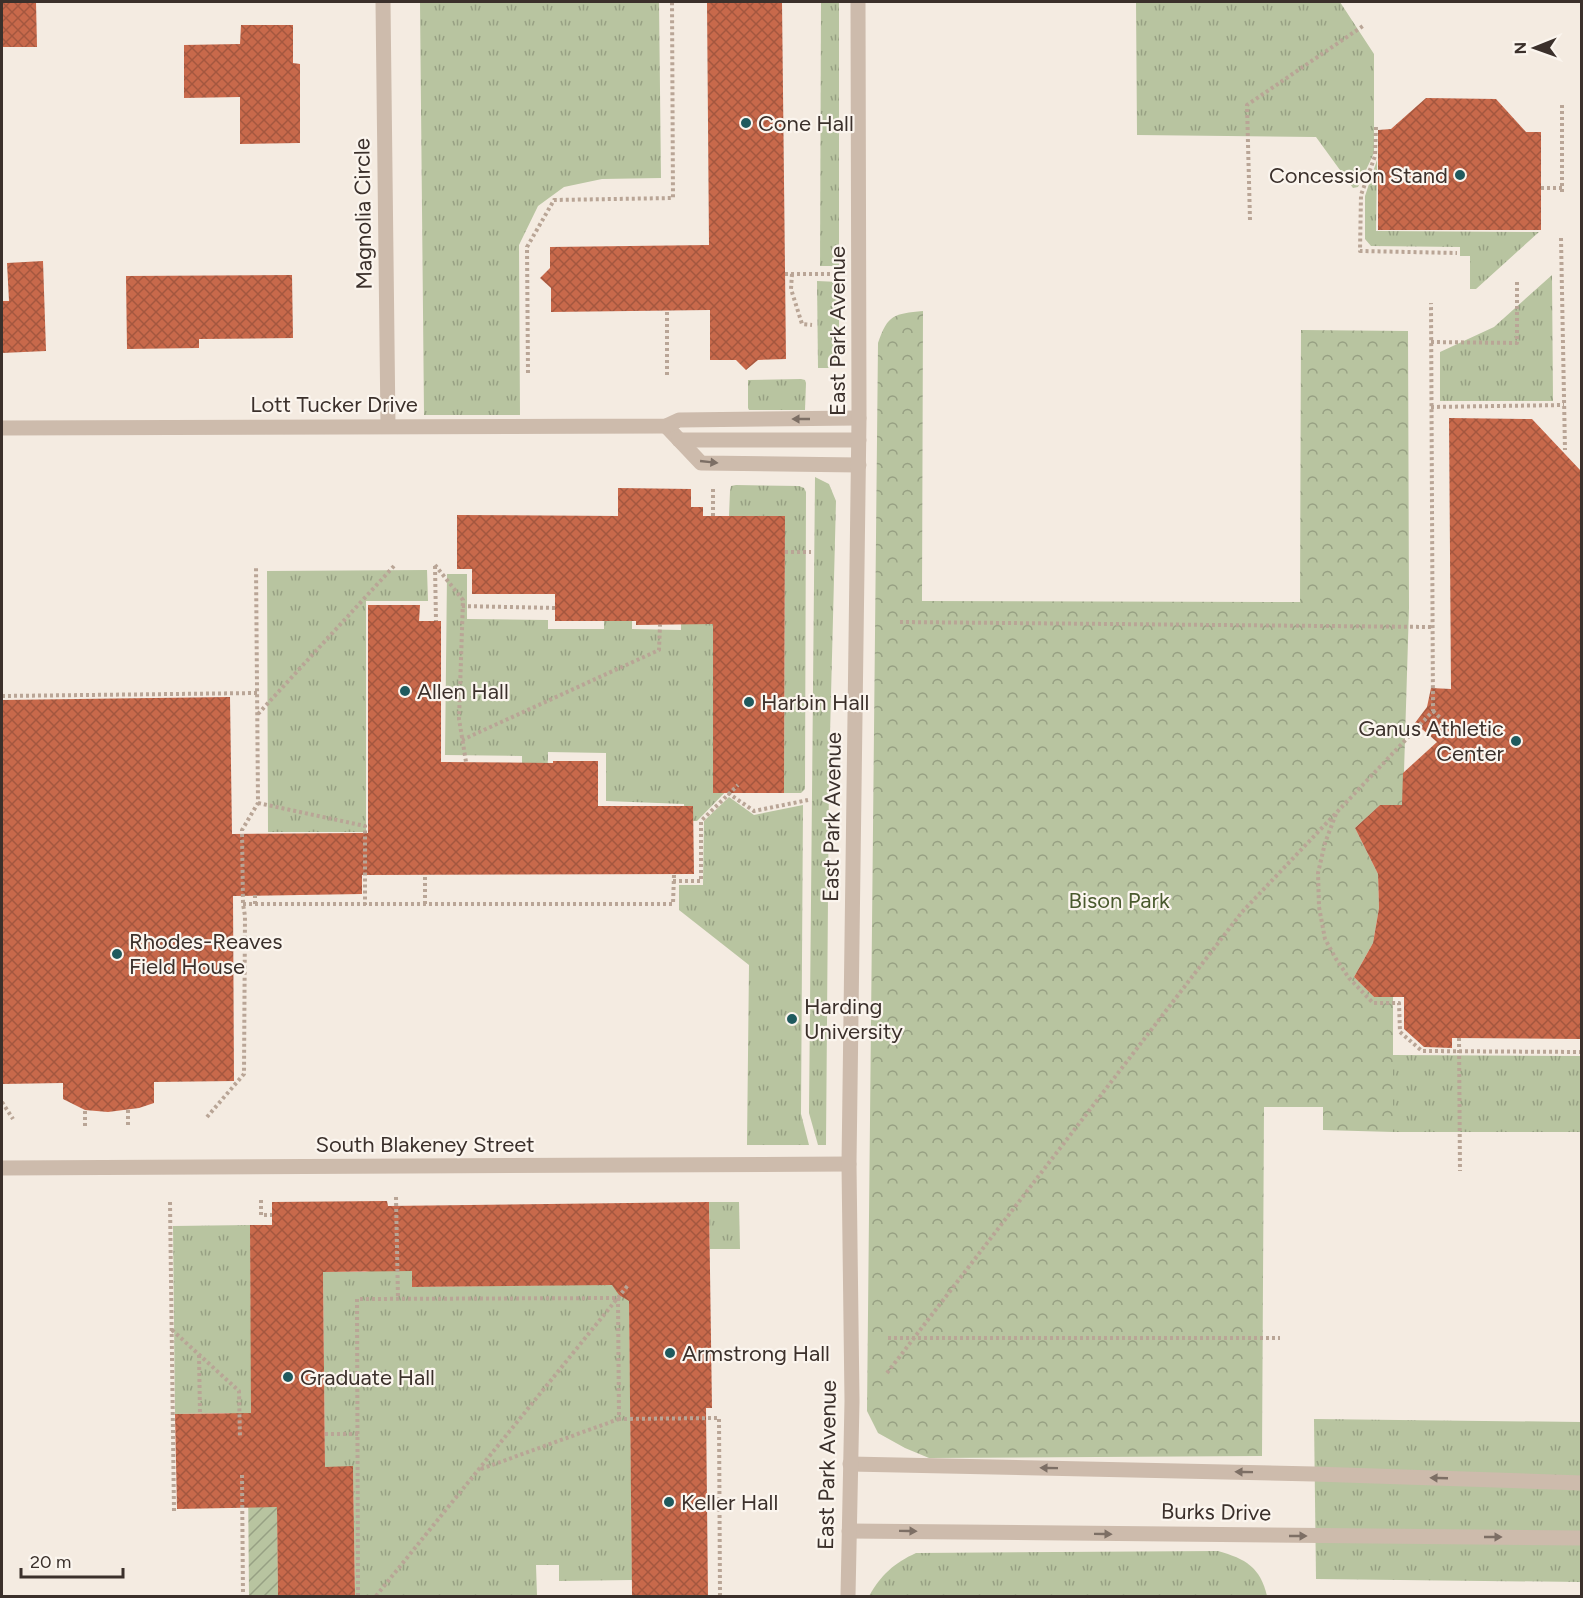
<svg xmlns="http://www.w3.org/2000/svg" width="1583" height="1598" font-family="Figtree,sans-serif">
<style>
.grass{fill:url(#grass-tufts)}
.park{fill:url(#park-crowns)}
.garden{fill:url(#garden-furrows)}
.building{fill:url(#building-cross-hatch)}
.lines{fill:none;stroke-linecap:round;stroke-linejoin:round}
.path{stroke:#b9a596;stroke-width:4;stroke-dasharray:3 3;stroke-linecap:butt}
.minor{stroke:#cdbbac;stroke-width:15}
.oneway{fill:#7d6f65}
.poi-dot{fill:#1f5a5e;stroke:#fbf5ee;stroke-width:2}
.labels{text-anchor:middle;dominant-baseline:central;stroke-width:4.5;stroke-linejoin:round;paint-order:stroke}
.poi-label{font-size:22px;fill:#3b302b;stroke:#fbf5ee;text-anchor:start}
.street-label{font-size:22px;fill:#3b302b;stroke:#fbf5ee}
.park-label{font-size:22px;fill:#4a5a2e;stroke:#fbf5ee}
</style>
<defs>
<pattern id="grass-tufts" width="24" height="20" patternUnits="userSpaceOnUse" patternTransform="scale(1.5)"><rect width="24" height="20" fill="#b8c4a0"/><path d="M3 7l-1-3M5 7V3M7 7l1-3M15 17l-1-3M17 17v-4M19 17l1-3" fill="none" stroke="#97a083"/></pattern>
<pattern id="park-crowns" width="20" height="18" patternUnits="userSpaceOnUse" patternTransform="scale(1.5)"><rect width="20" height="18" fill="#b8c4a0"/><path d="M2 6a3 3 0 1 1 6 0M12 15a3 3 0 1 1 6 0" fill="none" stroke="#97a083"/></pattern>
<pattern id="garden-furrows" width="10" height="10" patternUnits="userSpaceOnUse" patternTransform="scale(1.5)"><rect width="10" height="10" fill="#b8c4a0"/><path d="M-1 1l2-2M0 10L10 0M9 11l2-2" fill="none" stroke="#97a083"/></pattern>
<pattern id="building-cross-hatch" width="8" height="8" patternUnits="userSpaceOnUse" patternTransform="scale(1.5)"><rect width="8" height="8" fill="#c8694b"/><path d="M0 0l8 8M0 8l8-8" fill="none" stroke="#a4573f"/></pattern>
</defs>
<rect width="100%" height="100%" fill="#f4ebe1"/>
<g class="grass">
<polygon points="420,2 659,2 661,178 602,179 564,187 538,206 519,245 520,415 424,415"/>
<polygon points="821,2 839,2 839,266 820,266"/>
<polygon points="1136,2 1340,2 1374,54 1374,153 1358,187 1353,188 1316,137 1137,135"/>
<polygon points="1377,160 1376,231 1539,232 1476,289 1470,289 1470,256 1460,256 1460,247 1371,246 1365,239 1365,196"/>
<polygon points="1552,275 1553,401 1440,401 1440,352 1494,327"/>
<polygon points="817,281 839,282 839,368 818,368"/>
<polygon points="801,379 805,380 806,383 805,410 749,410 748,408 748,380"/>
<polygon points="815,477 829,484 836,501 829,774 826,1145 818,1145 809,1113"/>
<polygon points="736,485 799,486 804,488 806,492 805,789 801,793 784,793 785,517 729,516 730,491 731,486"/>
<polygon points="427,570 428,601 366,601 366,832 268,832 267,571"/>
<polygon points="447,574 467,574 467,619 548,620 548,629 604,629 604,599 632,600 632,629 681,630 681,594 713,595 738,779 697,821 685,821 684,804 606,801 606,753 548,752 547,795 522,795 522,756 445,755"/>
<polygon points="729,797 754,815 803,805 801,1114 809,1145 747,1145 749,965 679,910 679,885 703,885 704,821"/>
<polygon points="1393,1055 1581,1056 1581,1132 1393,1132"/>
<polygon points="709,1202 739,1202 740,1249 710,1249"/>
<polygon points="250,1225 252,1438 229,1413 175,1414 173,1226"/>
<polygon points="412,1261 412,1287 629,1284 632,1580 559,1581 559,1565 536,1565 537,1596 355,1596 353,1467 325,1467 323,1272 365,1272"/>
<polygon points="1314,1419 1581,1422 1581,1582 1316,1579"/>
<path d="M1218 1551C1246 1559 1260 1567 1267 1596H869C881 1575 894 1563 916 1553Z"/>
</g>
<path class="park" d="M923 311 922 601 1300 602 1301 330 1408 331 1409 608 1403 805H1380L1355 828 1378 874 1379 908 1373 943 1354 977 1374 997H1393V1132L1323 1130V1107H1264L1262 1456 929 1458 905 1448 878 1433 867 1411 878 343C888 314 894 314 923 311Z"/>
<polygon class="garden" points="277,1474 278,1596 249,1596 248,1475"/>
<g class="building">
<polygon points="2,2 36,2 37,47 2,47"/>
<polygon points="707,2 782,2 786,359 758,360 746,370 736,360 710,360 710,310 551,312 551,288 540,278 550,268 550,247 709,245"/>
<polygon points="241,25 293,25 293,63 300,64 300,143 240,144 240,97 184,98 184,45 240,44"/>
<polygon points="1426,98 1496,99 1526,132 1541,132 1541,230 1378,230 1378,130 1391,129"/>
<polygon points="43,261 46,351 2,353 2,301 9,301 7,263"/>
<polygon points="292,275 293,338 199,339 199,348 127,349 126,276"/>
<polygon points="1449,418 1532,419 1581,471 1581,1039 1452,1038 1452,1048 1424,1047 1404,1029 1404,997 1374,997 1354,977 1373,943 1379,908 1378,874 1355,828 1380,805 1402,805 1403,773 1437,742 1415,723 1427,707 1431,688 1451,689"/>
<polygon points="618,488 691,489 691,507 703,507 703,516 785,516 784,793 713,793 713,624 636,625 636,621 555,621 555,594 472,594 472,569 457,569 457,515 618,516"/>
<polygon points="368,605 420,605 419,621 441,621 441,762 553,763 553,761 598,761 598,806 693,806 694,874 362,875 362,894 233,896 234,1081 154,1082 154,1103 139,1108 108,1112 85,1110 63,1099 63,1083 2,1084 2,700 230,697 232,834 368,833"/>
<polygon points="387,1201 388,1206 709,1202 712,1408 706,1408 708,1596 632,1596 629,1301 619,1295 612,1285 412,1287 412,1271 323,1272 325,1467 353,1466 355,1596 278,1596 277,1507 177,1509 175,1414 251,1413 250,1225 272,1225 272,1202"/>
</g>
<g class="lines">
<g class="path">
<polyline points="1376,127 1375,156 1361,195 1360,251 1457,253"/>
<polyline points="1541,188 1562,188"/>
<polyline points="1562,192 1562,104"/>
<polyline points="1250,220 1247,105 1363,26"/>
<polyline points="1561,238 1565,450"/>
<polyline points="785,274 833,274"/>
<polyline points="792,274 791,289 802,324 812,325"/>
<polyline points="1431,342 1517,343 1517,280"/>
<polyline points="528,373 527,247 554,200 673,198 672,2"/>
<polyline points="667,375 667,311"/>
<polyline points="1431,407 1564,405"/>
<polyline points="713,516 713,488"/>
<polyline points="785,552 811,552"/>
<polyline points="435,565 463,600 459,719 466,762"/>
<polyline points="435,566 436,621"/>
<polyline points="462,606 555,608"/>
<polyline points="900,622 1432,627"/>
<polyline points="2,696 257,693"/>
<polyline points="1433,711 1451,728"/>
<polyline points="258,714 394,566"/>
<polyline points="462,740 659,650 660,625"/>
<polyline points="728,793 754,811 808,800"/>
<polyline points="258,803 365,826 365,905"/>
<polyline points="1336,814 1325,843 1318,873 1319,907 1325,939 1336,959 1349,978 1373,1003 1399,1003 1400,1032 1422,1051 1582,1052"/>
<polyline points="673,881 701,881 701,821 738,785"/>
<polyline points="255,895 255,905"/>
<polyline points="243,904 673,904 674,875"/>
<polyline points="425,904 425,875"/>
<polyline points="1459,1038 1460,1171"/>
<polyline points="2,1102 13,1119"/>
<polyline points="128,1110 128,1127"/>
<polyline points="207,1117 244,1074 245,916 243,904 242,830 258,803 256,566"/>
<polyline points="85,1126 85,1110"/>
<polyline points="396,1197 398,1299"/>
<polyline points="261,1200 261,1215 272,1215"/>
<polyline points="170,1202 174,1511"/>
<polyline points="172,1330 239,1391 240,1438"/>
<polyline points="888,1338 1280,1338"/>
<polyline points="199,1355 200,1414"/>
<polyline points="887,1373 1242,912 1433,711 1431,303"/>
<polyline points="325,1434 358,1434"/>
<polyline points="481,1469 619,1419"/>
<polyline points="242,1475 243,1596"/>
<polyline points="358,1596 357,1299 618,1298 619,1419 719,1418 720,1596"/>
<polyline points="376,1596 629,1284"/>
</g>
<g class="minor">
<polyline points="383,2 388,426"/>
<polyline points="666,426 701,463 859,465"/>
<polyline points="2,428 666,426 679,420 859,418"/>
<polyline points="679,440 859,440"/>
<polyline points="2,1168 849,1164"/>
<polyline points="850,1464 1314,1474 1582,1483"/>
<polyline points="849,1531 1582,1538"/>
<polyline points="848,1596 852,1401 849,1164 859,418 858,2"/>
</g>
</g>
<defs><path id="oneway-solid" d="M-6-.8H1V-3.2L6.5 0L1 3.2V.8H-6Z" transform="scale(1.5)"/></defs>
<g class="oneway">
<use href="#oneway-solid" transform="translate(801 419) rotate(180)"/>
<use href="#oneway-solid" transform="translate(709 462) rotate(6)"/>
<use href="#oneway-solid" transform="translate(1049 1468) rotate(-179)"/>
<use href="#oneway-solid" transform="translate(1244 1472) rotate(-179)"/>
<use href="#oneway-solid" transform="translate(1439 1478) rotate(-178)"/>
<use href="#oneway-solid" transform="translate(908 1531) rotate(1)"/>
<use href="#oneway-solid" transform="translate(1103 1534) rotate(1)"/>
<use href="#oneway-solid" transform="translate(1298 1536)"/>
<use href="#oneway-solid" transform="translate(1493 1537)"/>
</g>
<g class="poi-dot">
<circle cx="746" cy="123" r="6"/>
<circle cx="1460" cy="175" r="6"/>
<circle cx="405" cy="691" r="6"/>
<circle cx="749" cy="702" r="6"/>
<circle cx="1516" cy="741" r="6"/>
<circle cx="117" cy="954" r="6"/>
<circle cx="792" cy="1019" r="6"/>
<circle cx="670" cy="1353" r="6"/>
<circle cx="288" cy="1377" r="6"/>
<circle cx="669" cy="1502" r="6"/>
</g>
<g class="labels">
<g class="poi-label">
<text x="758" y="123">Cone Hall</text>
<text x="1448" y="175" text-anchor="end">Concession Stand</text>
<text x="417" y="691">Allen Hall</text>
<text x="761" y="702">Harbin Hall</text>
<text x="1504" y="728" text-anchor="end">Ganus Athletic<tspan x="1504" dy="25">Center</tspan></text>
<text x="129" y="941">Rhodes-Reaves<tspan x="129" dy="25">Field House</tspan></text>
<text x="804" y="1006">Harding<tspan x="804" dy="25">University</tspan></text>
<text x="682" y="1353">Armstrong Hall</text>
<text x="300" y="1377">Graduate Hall</text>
<text x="681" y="1502">Keller Hall</text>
</g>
<g class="street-label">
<text transform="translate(363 214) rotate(-91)">Magnolia Circle</text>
<text transform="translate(837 331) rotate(-90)">East Park Avenue</text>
<text x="334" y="404">Lott Tucker Drive</text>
<text transform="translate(832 817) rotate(-89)">East Park Avenue</text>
<text x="425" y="1144">South Blakeney Street</text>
<text transform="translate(827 1465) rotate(-89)">East Park Avenue</text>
<text transform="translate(1216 1512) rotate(1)">Burks Drive</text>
</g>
<g class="park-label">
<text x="1119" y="900">Bison Park</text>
</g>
</g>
<rect width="1583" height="1598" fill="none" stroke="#3b302b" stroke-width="6"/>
<g transform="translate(1535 48) rotate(269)" stroke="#fbf5ee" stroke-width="4.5" paint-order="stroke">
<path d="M0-4.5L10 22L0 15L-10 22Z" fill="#3b302b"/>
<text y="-9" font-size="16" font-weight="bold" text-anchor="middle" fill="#3b302b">N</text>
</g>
<path d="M21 1568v9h102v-9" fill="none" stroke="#3b302b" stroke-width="3"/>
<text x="30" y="1568" font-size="18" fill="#3b302b" stroke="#fbf5ee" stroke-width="4.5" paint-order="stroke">20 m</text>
</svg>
